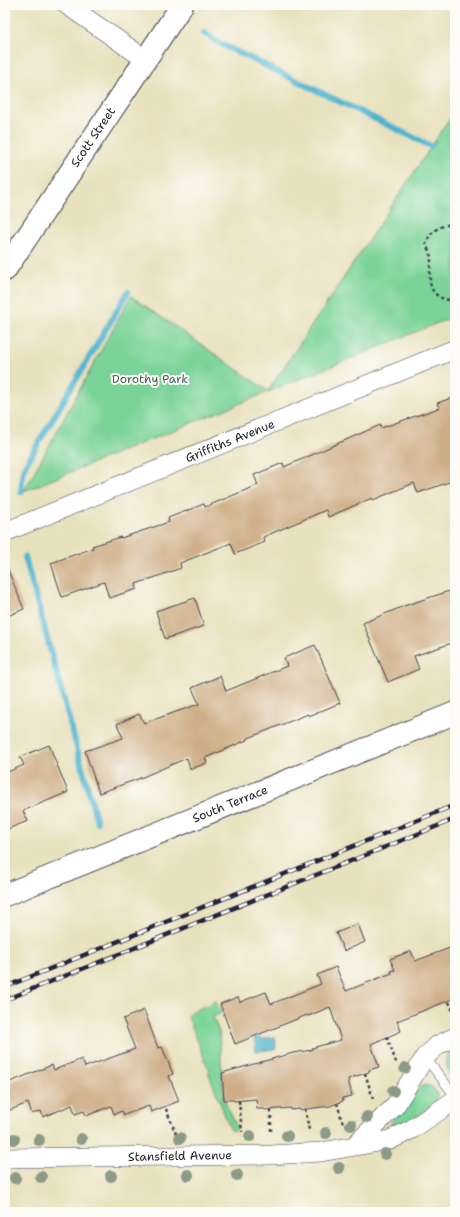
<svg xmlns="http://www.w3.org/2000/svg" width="460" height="1217" font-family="'Shantell Sans',sans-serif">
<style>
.green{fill:#7ad399;stroke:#4e7a6a}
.water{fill:#51b5d0;stroke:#3a6c86}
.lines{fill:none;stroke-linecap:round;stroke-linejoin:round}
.stream{stroke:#51b5d0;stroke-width:6}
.building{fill:#ceae86}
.lane-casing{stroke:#403f4e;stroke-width:10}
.street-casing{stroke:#403f4e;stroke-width:20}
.secondary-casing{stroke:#403f4e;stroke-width:24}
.path{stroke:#403f4e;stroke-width:2.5;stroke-dasharray:3 3;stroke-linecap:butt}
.lane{stroke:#fff;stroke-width:9}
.street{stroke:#fff;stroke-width:19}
.secondary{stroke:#fff;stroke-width:22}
.rail-casing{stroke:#22223b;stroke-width:4.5}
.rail{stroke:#fdfcf7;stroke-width:3;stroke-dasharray:9;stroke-linecap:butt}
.tree{fill:#8c9a88}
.labels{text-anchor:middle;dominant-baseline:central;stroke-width:4;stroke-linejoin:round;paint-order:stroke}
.street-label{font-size:12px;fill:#22223b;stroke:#fdfcf7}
.park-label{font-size:12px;fill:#41605c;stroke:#fdfcf7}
</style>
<rect width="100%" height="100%" fill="#fdfcf7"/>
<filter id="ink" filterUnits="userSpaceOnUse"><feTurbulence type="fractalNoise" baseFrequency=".025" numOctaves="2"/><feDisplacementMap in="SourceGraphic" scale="8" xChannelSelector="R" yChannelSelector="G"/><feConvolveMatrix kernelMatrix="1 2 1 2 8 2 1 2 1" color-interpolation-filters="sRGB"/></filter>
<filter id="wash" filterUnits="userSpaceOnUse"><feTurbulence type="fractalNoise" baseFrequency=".012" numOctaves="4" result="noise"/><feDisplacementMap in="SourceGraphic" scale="16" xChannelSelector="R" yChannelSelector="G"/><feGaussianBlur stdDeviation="0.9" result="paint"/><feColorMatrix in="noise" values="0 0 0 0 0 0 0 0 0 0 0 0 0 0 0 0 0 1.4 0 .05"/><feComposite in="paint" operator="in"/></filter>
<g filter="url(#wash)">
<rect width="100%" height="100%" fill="#e8e1bd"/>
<g class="green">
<polygon points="455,111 455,316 24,491 131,296 268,391"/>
<polygon points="216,1001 221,1013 213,1017 219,1032 224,1100 238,1129 231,1131 209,1074 209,1070 188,1017 191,1012"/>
<path d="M455 1046V1079C444 1070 442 1054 455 1046Z"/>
<path d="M425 1085 433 1087C435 1090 437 1092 437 1095 438 1108 404 1122 394 1128L392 1127 391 1123 416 1091 420 1087Z"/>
</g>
<polygon class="water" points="259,1034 260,1039 275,1037 276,1049 256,1051 254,1035"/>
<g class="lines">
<g class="stream">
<polyline points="204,33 219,43 431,146"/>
<polyline points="21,492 23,472 26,464 128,292"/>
<polyline points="25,557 97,822"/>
</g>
</g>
<g id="blocks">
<g class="building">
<polygon points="455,397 455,480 418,493 414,483 373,500 372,498 328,517 326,510 263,537 265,542 235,554 231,543 180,563 181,568 136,584 137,589 109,598 104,582 62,597 51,563 93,548 92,546 121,537 121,538 169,522 168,518 204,504 205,507 258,485 254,475 283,463 284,467 380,425 381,428 439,408 437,403"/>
<polygon points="5,563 24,609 5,617"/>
<polygon points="449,591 455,609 455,642 414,656 419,669 388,682 363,623 404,606"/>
<polygon points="195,598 204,626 165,639 156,611"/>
<polygon points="315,645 340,703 309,716 308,714 246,739 247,740 205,758 207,763 190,769 187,758 138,779 99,793 85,751 123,738 117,724 139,714 144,723 199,704 192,688 220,676 226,691 287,666 284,658"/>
<polygon points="49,745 68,792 23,811 28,821 5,830 5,773 24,765 20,757"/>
<polygon points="358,924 365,942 344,951 336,933"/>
<polygon points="455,946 455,998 397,1021 401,1031 371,1044 379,1067 369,1070 369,1072 348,1079 352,1096 342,1098 343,1101 330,1106 299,1110 299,1109 291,1110 291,1108 265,1110 264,1109 257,1109 256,1099 234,1101 233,1100 224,1100 222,1073 293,1053 312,1050 312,1048 341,1040 330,1007 308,1016 307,1015 235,1044 220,1004 238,997 240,1002 266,992 271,1004 321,984 317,975 336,967 346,991 392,973 391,971 395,970 390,959 411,951 415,961"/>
<polygon points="144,1010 158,1048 162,1047 173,1074 169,1076 179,1101 151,1112 149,1106 124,1115 122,1111 114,1114 111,1106 86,1116 84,1111 75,1114 72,1105 43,1117 41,1111 32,1114 28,1103 5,1112 5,1084 52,1065 54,1070 82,1059 85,1067 135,1049 123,1019"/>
</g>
</g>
</g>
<g filter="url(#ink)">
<use href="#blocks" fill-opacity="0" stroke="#403f4e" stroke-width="1"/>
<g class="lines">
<defs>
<polyline id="lane" points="425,1057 455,1096"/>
<g id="street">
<polyline points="67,5 145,59"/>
<polyline points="5,532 455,349"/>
<polyline points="355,1145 395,1106 425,1057 438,1045 455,1037"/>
<polyline points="5,1158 271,1155 321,1152 390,1140 412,1129 455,1100"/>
</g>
<g id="secondary">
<polyline points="5,270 182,5"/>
<polyline points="5,895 455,713"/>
</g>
</defs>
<use href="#lane" class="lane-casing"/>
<use href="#street" class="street-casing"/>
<use href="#secondary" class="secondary-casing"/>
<g class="path">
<path d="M455 224C441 225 432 229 426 243 427 247 430 253 431 257 431 272 425 289 440 297 445 300 450 301 455 299"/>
<polyline points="449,1002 455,1016"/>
<polyline points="387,1037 397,1065"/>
<polyline points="365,1073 373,1099"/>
<polyline points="239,1101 242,1132"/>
<polyline points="337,1103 343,1124"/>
<polyline points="166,1109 176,1134"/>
<polyline points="305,1109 309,1130"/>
<polyline points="271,1110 271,1131"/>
</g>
<use href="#lane" class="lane"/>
<use href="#street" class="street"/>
<use href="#secondary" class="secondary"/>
<defs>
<g id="rail">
<polyline points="5,987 455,805"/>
<polyline points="5,1000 455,819"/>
</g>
</defs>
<use href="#rail" class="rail-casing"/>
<use href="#rail" class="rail"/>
</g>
<g class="tree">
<circle cx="405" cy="1068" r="6"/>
<circle cx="393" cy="1091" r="6"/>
<circle cx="367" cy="1117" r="6"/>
<circle cx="351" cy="1125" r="6"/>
<circle cx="326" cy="1133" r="6"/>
<circle cx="250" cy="1136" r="6"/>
<circle cx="287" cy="1136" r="6"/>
<circle cx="180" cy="1138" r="6"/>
<circle cx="14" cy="1139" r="6"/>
<circle cx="81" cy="1139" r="6"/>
<circle cx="39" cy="1140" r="6"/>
<circle cx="385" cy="1154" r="6"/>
<circle cx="339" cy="1168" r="6"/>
<circle cx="188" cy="1175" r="6"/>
<circle cx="237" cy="1175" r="6"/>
<circle cx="111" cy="1176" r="6"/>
<circle cx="41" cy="1177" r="6"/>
<circle cx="15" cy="1178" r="6"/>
</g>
</g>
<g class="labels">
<g class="street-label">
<text transform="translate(93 137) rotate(-56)">Scott Street</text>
<text transform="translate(230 441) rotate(-22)">Griffiths Avenue</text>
<text transform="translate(230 804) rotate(-22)">South Terrace</text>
<text transform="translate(180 1156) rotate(-1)">Stansfield Avenue</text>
</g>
<g class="park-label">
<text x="150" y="379">Dorothy Park</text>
</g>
</g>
<rect width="460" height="1217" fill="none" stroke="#fdfcf7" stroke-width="20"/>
</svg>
